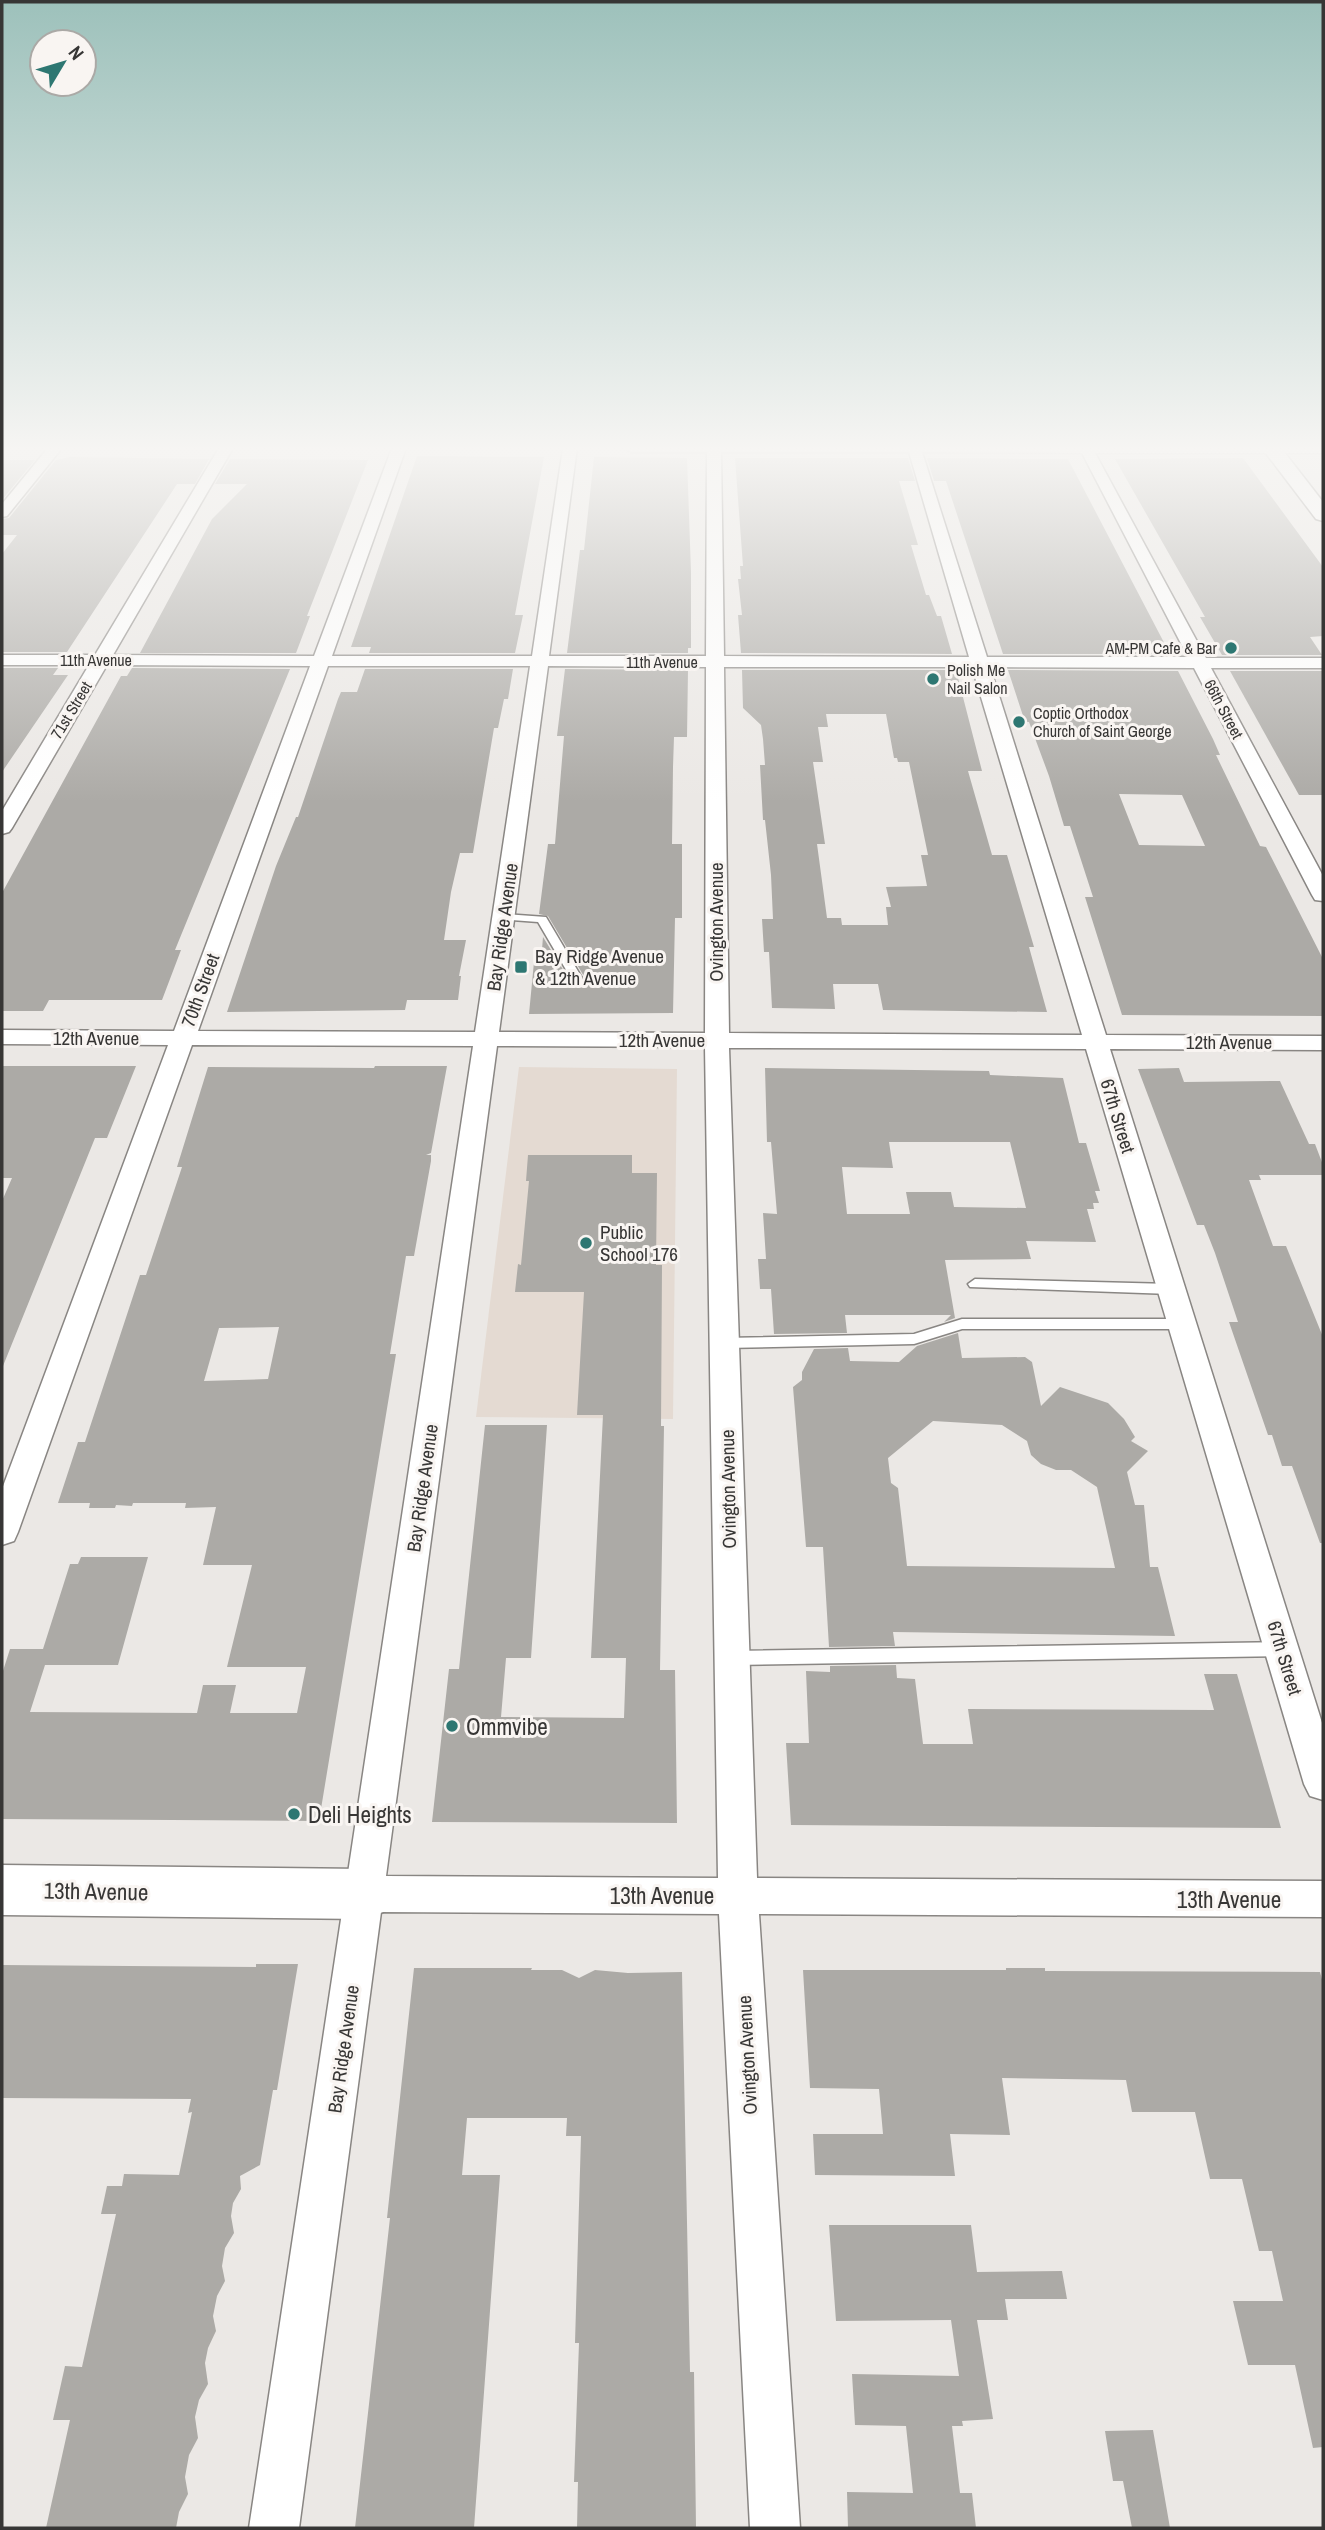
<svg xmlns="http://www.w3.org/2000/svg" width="1325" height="2530" font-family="'Archivo Narrow',sans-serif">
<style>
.built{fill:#e4dad2}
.building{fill:#acaaa6;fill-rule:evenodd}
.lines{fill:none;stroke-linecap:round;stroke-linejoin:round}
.service-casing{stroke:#898683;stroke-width:3}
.minor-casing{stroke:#898683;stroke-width:3}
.secondary-casing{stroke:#898683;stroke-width:3}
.service{fill:#fff;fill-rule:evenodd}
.minor{fill:#fff;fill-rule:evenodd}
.secondary{fill:#fff;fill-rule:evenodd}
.poi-dot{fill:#2e7772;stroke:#f9f5f2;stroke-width:2.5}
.labels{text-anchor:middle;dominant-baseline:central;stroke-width:6;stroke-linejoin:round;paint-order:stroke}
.far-poi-label{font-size:16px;fill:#373635;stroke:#f9f5f2;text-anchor:start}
.far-street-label{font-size:16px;fill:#373635;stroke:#f9f5f2}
.street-label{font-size:19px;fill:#373635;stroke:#f9f5f2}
.poi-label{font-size:19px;fill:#373635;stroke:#f9f5f2;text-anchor:start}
.near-poi-label{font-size:23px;fill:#373635;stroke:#f9f5f2;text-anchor:start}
.near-street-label{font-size:23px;fill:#373635;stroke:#f9f5f2}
</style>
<rect width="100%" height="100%" fill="#ebe8e5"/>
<polygon class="built" points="519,1067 677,1069 673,1419 476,1417"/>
<g class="building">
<polygon points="417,456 544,457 515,615 523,615 515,653 369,653 371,647 351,647"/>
<polygon points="70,457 209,459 195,484 177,484 67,652 2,652 2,554 17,535 2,535 2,519 9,518 56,460"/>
<polygon points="594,457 687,458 691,572 691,648 688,648 688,653 567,653 580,550 584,550"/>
<polygon points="735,458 908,458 915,481 899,481 918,545 911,545 926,595 929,595 937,616 941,616 952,654 741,653 738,615 742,615 738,579 741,579 740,566 743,566"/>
<polygon points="927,458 1068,459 1170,654 1003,654 946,481 934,481"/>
<polygon points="1243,458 1323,567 1323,636 1310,637 1322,655 1222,655 1200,617 1205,617 1115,459"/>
<polygon points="230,459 368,460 307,616 310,616 296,653 140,653 212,519 247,484 215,484"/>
<polygon points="2,460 35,460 2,500"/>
<polygon points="2,668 58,668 53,675 68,675 2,772"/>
<polygon points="132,668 290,669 175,950 181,950 162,1000 49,1000 43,1011 2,1011 2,893 121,676 127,676"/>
<polygon points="365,669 513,669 508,699 504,699 498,728 494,728 473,853 460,853 451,892 444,940 466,940 459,976 461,976 458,1000 407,1000 405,1010 227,1012 276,866 296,817 298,817 338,699 341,692 357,692"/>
<polygon points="565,669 688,670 687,737 674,737 673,767 672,844 682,844 682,918 675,918 673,1013 529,1014 534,962 541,962 543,937 570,981 580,983 585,978 548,916 539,914 548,844 555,844 564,736 557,736"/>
<path d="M742 670H956L982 771H968L992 855H1007L1034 947H1029L1047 1012 883 1010 878 984H833L835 1009 772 1008 769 952H764L762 919H773L771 875 765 820H763L760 765H765L763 739 761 725 743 708ZM826 714H886L894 758H897L898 762H909L928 855H921L927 886 886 887 891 907H886L888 925H842L841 918H827L817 844H825L813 762H823L818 727H828Z"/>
<path d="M1008 670 1178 671 1213 739 1220 755H1216L1260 846 1266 847 1323 959V1016L1122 1015 1085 897H1093L1070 826H1064L1049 776 1029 722H1025ZM1119 794 1182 795 1205 846 1139 845Z"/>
<polygon points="1230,671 1323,671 1323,795 1299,795"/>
<polygon points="2,1066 136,1066 107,1138 95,1138 3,1366 2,1201 12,1178 2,1178"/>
<path d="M375 1066H447L431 1153 426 1155H431V1161L414 1256H406L390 1354H396L319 1821 2 1819V1674L10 1649H43L70 1564H78L81 1557H148L118 1665H45L30 1712 197 1713 203 1685H236L230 1713H297L306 1667H227L252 1565H203L216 1507 185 1508 186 1503H133L132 1506 116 1505 115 1508H89L90 1503H58L78 1442H85L140 1275H146L182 1167H177L208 1067 374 1068ZM279 1327 268 1379 204 1381 219 1328Z"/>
<path d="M765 1068 989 1071 990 1075 1063 1078 1079 1143H1086L1100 1191H1095L1099 1203H1093L1094 1209H1087L1096 1242 1026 1241 1031 1259 945 1260 955 1318 944 1322 951 1315H845L847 1333 774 1334 771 1289H760L758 1259H766L763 1213 777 1214 771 1142H767ZM889 1142H1010L1026 1208 954 1207 951 1192H906L910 1214H847L842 1167 893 1168Z"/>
<polygon points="1179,1068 1184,1082 1280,1081 1309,1144 1315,1144 1323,1165 1323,1175 1259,1175 1261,1180 1249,1180 1273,1246 1286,1246 1323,1337 1323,1543 1320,1543 1292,1466 1282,1466 1272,1435 1268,1435 1229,1322 1238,1322 1215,1253 1204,1225 1197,1225 1138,1069"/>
<polygon points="528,1155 632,1155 632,1173 657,1173 656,1265 662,1265 661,1426 664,1426 660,1670 675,1670 677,1823 432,1822 449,1669 459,1669 485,1425 547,1425 531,1658 506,1658 501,1717 624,1718 626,1658 591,1658 603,1415 577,1415 584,1292 515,1292 518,1264 521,1265 529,1181 526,1181"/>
<path d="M958 1333 962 1358 1025 1357 1032 1362 1041 1406 1060 1387 1108 1403 1124 1419 1135 1437 1131 1441 1148 1451 1127 1472 1135 1505H1144L1150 1567H1158L1175 1636 893 1632 895 1646 829 1647 823 1547H806L793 1387 802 1380V1372L814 1349 848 1348 850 1361 899 1362 917 1346ZM933 1421 1002 1425 1027 1441 1031 1455 1041 1464 1056 1470H1071L1097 1487 1115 1568 907 1566 898 1488 891 1483 888 1458Z"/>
<polygon points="896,1665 897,1678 915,1679 923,1744 973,1744 968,1709 1214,1710 1204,1674 1237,1674 1281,1828 791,1825 786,1743 809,1743 806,1671 830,1672 830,1666"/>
<polygon points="256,1964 298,1964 277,2090 273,2090 260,2165 240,2176 241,2189 233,2203 231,2216 234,2233 225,2248 222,2266 225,2281 217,2296 213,2316 216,2331 208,2348 205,2363 208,2384 199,2400 195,2417 198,2438 189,2455 185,2477 188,2494 179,2512 176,2528 46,2528 70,2420 53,2420 65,2366 82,2367 116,2214 101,2214 107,2186 122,2186 124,2174 179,2175 192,2112 188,2113 191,2099 2,2098 2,1965 256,1967"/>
<polygon points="414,1968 532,1968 531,1970 562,1970 579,1978 595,1970 628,1973 682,1972 690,2372 694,2372 696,2528 577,2528 578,2482 574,2482 579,2343 575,2343 581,2136 566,2136 567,2118 467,2118 462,2175 500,2175 474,2528 355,2528 390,2218 387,2218"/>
<polygon points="1006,1968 1045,1968 1045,1971 1320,1972 1323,1983 1323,2447 1313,2448 1295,2365 1248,2365 1233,2301 1283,2301 1272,2251 1259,2251 1242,2179 1210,2179 1195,2112 1132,2112 1126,2080 1002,2078 1010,2135 950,2134 955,2176 815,2175 813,2134 883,2134 879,2089 810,2088 803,1970 1006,1970"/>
<polygon points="829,2225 971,2225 977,2272 1062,2271 1067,2299 1005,2299 1008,2320 977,2320 993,2419 962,2421 963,2426 952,2426 960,2493 972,2493 976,2528 848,2528 847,2492 913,2493 906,2426 855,2425 852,2374 959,2376 951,2320 836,2321"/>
<polygon points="1153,2430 1170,2528 1132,2528 1123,2481 1113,2481 1105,2431"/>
</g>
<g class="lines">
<defs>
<g id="service">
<polygon points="503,914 546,917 582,978 580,980 572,980 538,922 499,919 499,915"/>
<polygon points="975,1279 1171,1284 1178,1289 1171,1294 970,1287 968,1284"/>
<polygon points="962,1319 1182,1319 1189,1324 1182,1329 962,1329 914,1344 724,1348 717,1343 724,1338 914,1334"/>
<polygon points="1282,1642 1288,1644 1291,1649 1288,1654 1282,1656 733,1665 727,1663 724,1658 727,1653 733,1651"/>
</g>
<g id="minor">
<polygon points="48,448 62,448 7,516 2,517 2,504"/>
<path d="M219 448H233L113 655 314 656 392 448H406L332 656H532L563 448H577L549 656H706L707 452H631L624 448H1323V453H1095L1206 658H1323V668H1211L1323 876V901L1315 900 1312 895 1194 668 990 667 1106 1035 1323 1036V1050L1110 1049 1323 1726V1800L1310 1796 1304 1784 1086 1049 729 1048 757 1878 1323 1881V1917L759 1914 800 2528H750L719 1914 381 1912 299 2528H249L473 1046 192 1045 18 1532 14 1541 2 1545V1489L168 1045 2 1044V1030L174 1031 310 666 107 665 12 828 9 832 2 834V811L89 665H2V655H95ZM721 452H909L969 657 724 656ZM922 452 1082 453 1188 657H987ZM328 666H530L475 1032 198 1031ZM548 666 706 667 705 1033 499 1032ZM724 667H972L1082 1035 729 1033ZM497 1046 705 1047 718 1878 386 1876Z"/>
</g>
<g id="secondary">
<polygon points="1262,448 1281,448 1323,502 1323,521 1316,519"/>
<polygon points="2,1865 364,1869 383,1876 391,1894 383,1912 364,1919 2,1915"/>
</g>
</defs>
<use href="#service" class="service-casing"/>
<use href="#minor" class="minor-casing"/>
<use href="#secondary" class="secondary-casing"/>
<use href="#service" class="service"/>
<use href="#minor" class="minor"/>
<use href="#secondary" class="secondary"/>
</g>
<linearGradient id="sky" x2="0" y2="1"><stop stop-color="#9dc1bb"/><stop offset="0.56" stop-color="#f6f5f3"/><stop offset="1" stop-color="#f6f5f3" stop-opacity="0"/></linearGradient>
<rect width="1325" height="802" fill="url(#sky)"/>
<g class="poi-dot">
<circle cx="1231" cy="648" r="7"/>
<circle cx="933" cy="679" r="7"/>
<circle cx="1019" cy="722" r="7"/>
<rect x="514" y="960" width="14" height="14" rx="3.5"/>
<circle cx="586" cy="1243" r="7"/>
<circle cx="452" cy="1726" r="7"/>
<circle cx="294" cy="1814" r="7"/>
</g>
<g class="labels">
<g class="far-poi-label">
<text x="1217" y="648" text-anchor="end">AM-PM Cafe &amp; Bar</text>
<text x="947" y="670">Polish Me<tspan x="947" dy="18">Nail Salon</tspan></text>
<text x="1033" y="713">Coptic Orthodox<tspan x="1033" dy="18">Church of Saint George</tspan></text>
</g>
<g class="far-street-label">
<text x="96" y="660">11th Avenue</text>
<text x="662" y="662">11th Avenue</text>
<text transform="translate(1224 709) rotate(62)">66th Street</text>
<text transform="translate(71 710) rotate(-59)">71st Street</text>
</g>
<g class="street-label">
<text transform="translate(716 922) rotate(-90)">Ovington Avenue</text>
<text transform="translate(502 927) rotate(-82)">Bay Ridge Avenue</text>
<text transform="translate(200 990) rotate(-70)">70th Street</text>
<text x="96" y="1038">12th Avenue</text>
<text x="662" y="1040">12th Avenue</text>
<text x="1229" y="1042">12th Avenue</text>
<text transform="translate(1118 1116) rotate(73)">67th Street</text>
<text transform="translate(422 1488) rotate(-82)">Bay Ridge Avenue</text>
<text transform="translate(728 1489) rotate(-91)">Ovington Avenue</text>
<text transform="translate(1285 1658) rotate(73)">67th Street</text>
<text transform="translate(343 2049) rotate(-82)">Bay Ridge Avenue</text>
<text transform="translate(747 2055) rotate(-93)">Ovington Avenue</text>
</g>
<g class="poi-label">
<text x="535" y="956">Bay Ridge Avenue<tspan x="535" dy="22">&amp; 12th Avenue</tspan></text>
<text x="600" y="1232">Public<tspan x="600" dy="22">School 176</tspan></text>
</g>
<g class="near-poi-label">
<text x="466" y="1726">Ommvibe</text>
<text x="308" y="1814">Deli Heights</text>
</g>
<g class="near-street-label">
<text transform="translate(96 1891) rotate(1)">13th Avenue</text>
<text x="662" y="1895">13th Avenue</text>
<text x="1229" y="1899">13th Avenue</text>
</g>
</g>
<rect width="1325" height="2530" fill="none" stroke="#373635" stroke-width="7"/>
<g transform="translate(63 63) rotate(52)"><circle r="33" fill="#f9f5f2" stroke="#aba9a6" stroke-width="2"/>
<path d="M0-5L12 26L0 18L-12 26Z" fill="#2e7772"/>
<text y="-10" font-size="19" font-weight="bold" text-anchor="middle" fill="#373635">N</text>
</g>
</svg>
